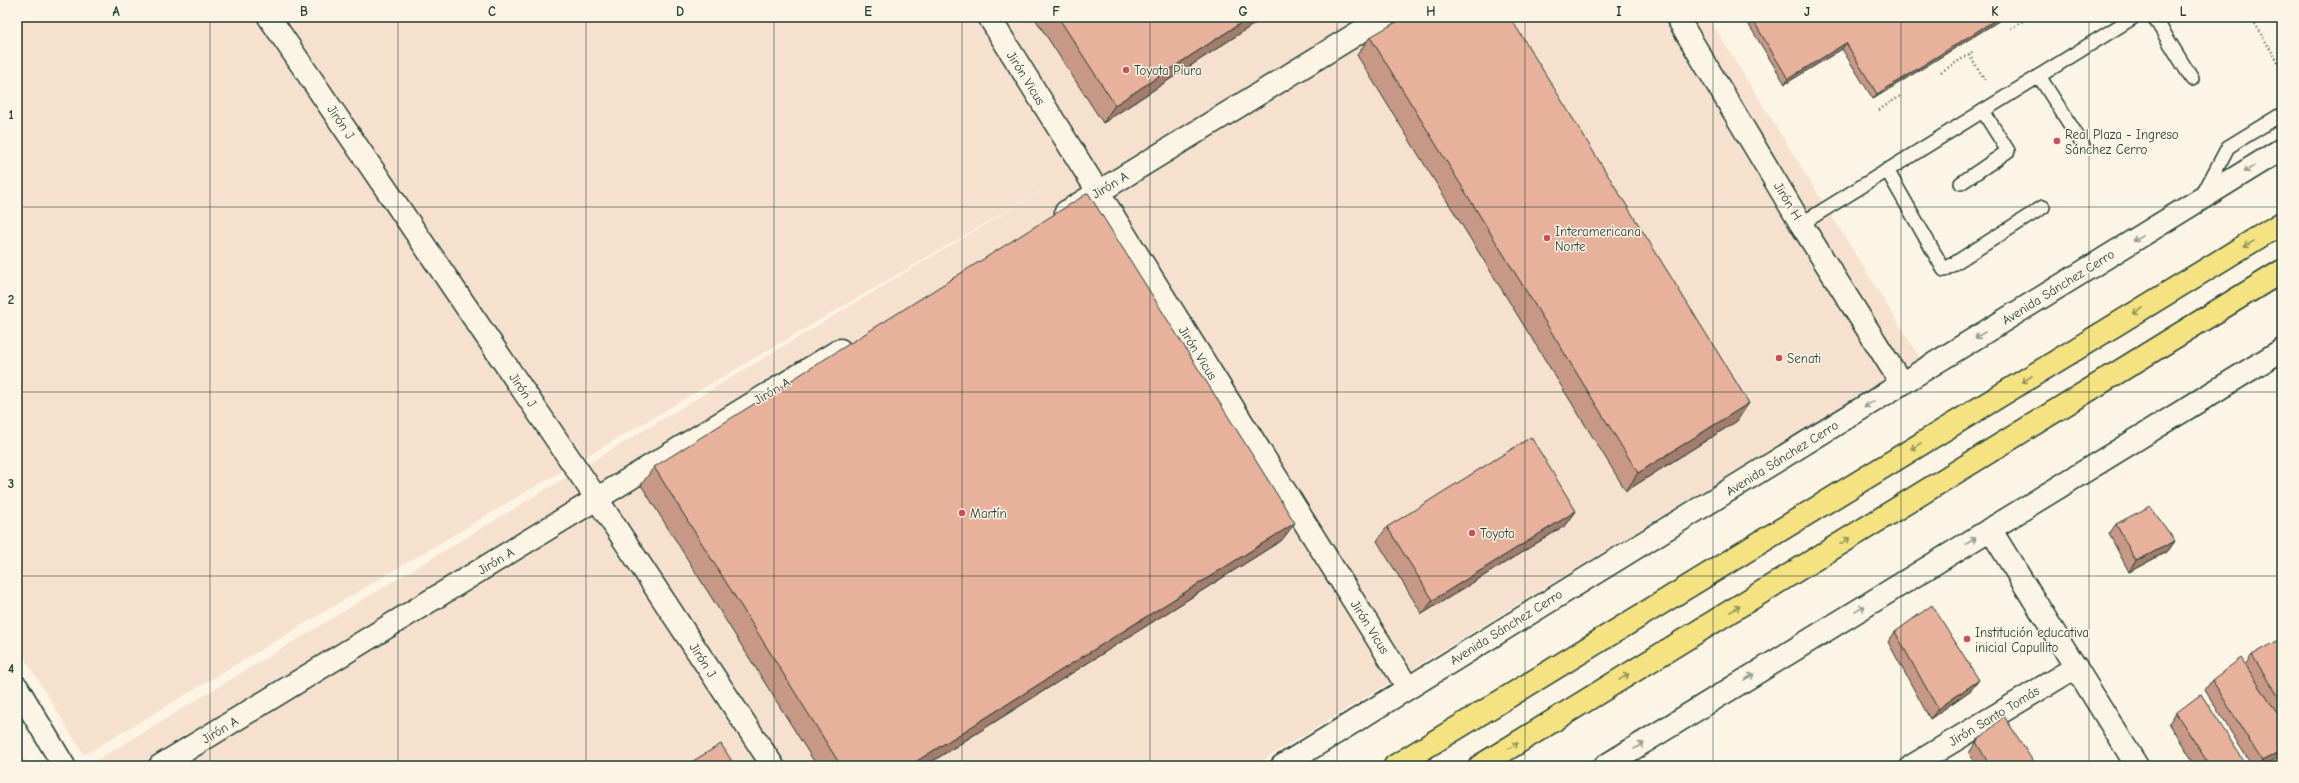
<svg xmlns="http://www.w3.org/2000/svg" width="2299" height="783" font-family="'Comic Neue',sans-serif">
<style>
.built{fill:#f6e1cf}
.lines{fill:none;stroke-linecap:round;stroke-linejoin:round}
.service-casing{stroke:#1f3d34;stroke-width:16}
.minor-casing{stroke:#1f3d34;stroke-width:25}
.secondary-casing{stroke:#1f3d34;stroke-width:25}
.primary-casing{stroke:#1f3d34;stroke-width:25}
.path{stroke:#1f3d34;stroke-width:2.5;stroke-dasharray:1 3;stroke-linecap:butt}
.service{stroke:#fcf5e5;stroke-width:13}
.minor{stroke:#fcf5e5;stroke-width:22}
.secondary{stroke:#fcf5e5;stroke-width:22}
.primary{stroke:#f5e382;stroke-width:22}
.wall{fill:#c79885;stroke:#1f3d34}
.shaded-wall{fill:#a27c6c;stroke:#1f3d34}
.building{fill:#e7b19b;stroke:#1f3d34}
.oneway{stroke:#8e998c}
.oneway2{stroke:#8a905b}
.grid{fill:none;stroke:#1f3d34;stroke-width:1;stroke-opacity:0.55}
.poi-dot{fill:#d1495b;stroke:#fcf5e5;stroke-width:1.5}
.labels{text-anchor:middle;dominant-baseline:central;stroke-width:3;stroke-linejoin:round;paint-order:stroke}
.poi-label{font-size:13px;fill:#1f3d34;stroke:#fcf5e5;text-anchor:start}
.street-label{font-size:13px;fill:#1f3d34;stroke:#fcf5e5}
.neatline{fill:none;stroke:#1f3d34;stroke-width:1.5}
.grid-label{font-size:13px;text-anchor:middle;font-weight:bold;fill:#1f3d34}
</style>
<rect width="100%" height="100%" fill="#fcf5e5"/>
<filter id="ink" filterUnits="userSpaceOnUse"><feTurbulence type="fractalNoise" baseFrequency=".025" numOctaves="2"/><feDisplacementMap in="SourceGraphic" scale="8" xChannelSelector="R" yChannelSelector="G"/><feConvolveMatrix kernelMatrix="1 2 1 2 8 2 1 2 1" color-interpolation-filters="sRGB"/></filter>
<g filter="url(#ink)">
<g class="built">
<polygon points="17,17 1708,17 1920,358 1254,766 87,766 1054,183 531,489 84,755 17,646"/>
<polygon points="17,748 28,766 17,766"/>
</g>
<g class="lines">
<defs>
<g id="service">
<polyline points="2154,17 2192,79"/>
<polyline points="2039,76 2083,145"/>
<polyline points="1887,170 1944,270 2043,207"/>
<polyline points="1961,183 2008,151 1983,111"/>
<polyline points="2202,196 2228,147 2282,114"/>
<polyline points="1801,224 2134,17"/>
</g>
<g id="minor">
<polyline points="269,17 597,499 773,766"/>
<polyline points="989,17 1408,688"/>
<polyline points="1677,17 1801,224 1902,384"/>
<polyline points="1066,212 1384,17"/>
<polyline points="1990,529 2137,766"/>
<polyline points="17,687 64,766"/>
<polyline points="160,766 840,350"/>
<polyline points="1912,766 2076,667"/>
</g>
<g id="secondary">
<polyline points="1282,766 2282,149"/>
<polyline points="1605,766 2282,350"/>
</g>
<g id="primary">
<polyline points="1395,766 2282,223"/>
<polyline points="1480,766 2282,271"/>
</g>
</defs>
<use href="#service" class="service-casing"/>
<use href="#minor" class="minor-casing"/>
<use href="#secondary" class="secondary-casing"/>
<use href="#primary" class="primary-casing"/>
<g class="path">
<polyline points="2251,17 2282,69"/>
<polyline points="2011,28 2030,17"/>
<polyline points="1969,55 1985,80"/>
<polyline points="1941,72 1973,52"/>
<polyline points="1879,110 1902,95"/>
</g>
<use href="#service" class="service"/>
<use href="#minor" class="minor"/>
<use href="#secondary" class="secondary"/>
<use href="#primary" class="primary"/>
</g>
<g class="wall">
<polygon points="1034,17 1265,17 1103,123"/>
<polygon points="1744,17 2005,17 1873,99 1842,49 1785,84"/>
<polygon points="1370,37 1737,421 1626,491 1357,55"/>
<polygon points="654,467 1282,540 925,766 817,766 641,485"/>
<polygon points="1576,511 1566,525 1422,614 1377,541 1387,527"/>
<polygon points="2116,524 2175,541 2168,551 2129,572 2109,534"/>
<polygon points="1895,632 1971,690 1930,719 1888,642"/>
<polygon points="2282,648 2282,756 2264,766 2252,766 2205,690 2212,680 2245,665 2252,655"/>
<polygon points="2176,713 2247,766 2196,766 2169,723"/>
<polygon points="1976,742 2036,766 1977,766 1969,753"/>
</g>
<g class="shaded-wall">
<polygon points="1250,17 1265,17 1103,123 1115,105"/>
<polygon points="2000,17 2005,17 1873,99 1877,94"/>
<polygon points="1846,43 1842,49 1785,84 1788,79"/>
<polygon points="1749,403 1737,421 1626,491 1638,473"/>
<polygon points="1576,511 1566,525 1422,614 1433,600"/>
<polygon points="1295,523 1282,540 925,766 909,766"/>
<polygon points="2175,541 2168,551 2129,572 2136,561"/>
<polygon points="1979,680 1971,690 1930,719 1938,709"/>
<polygon points="2282,750 2282,756 2264,766 2259,766 2262,761"/>
</g>
<g class="building">
<polygon points="1058,17 1250,17 1115,105"/>
<polygon points="1405,17 1510,17 1749,403 1638,473 1370,37"/>
<polygon points="1751,17 2000,17 1877,94 1846,43 1788,79"/>
<polygon points="1088,193 1295,523 909,766 841,766 654,467"/>
<polygon points="1531,437 1576,511 1433,600 1387,527"/>
<polygon points="2150,506 2175,541 2136,561 2116,524"/>
<polygon points="1932,605 1979,680 1938,709 1895,632"/>
<polygon points="2277,641 2282,648 2282,702 2252,655"/>
<polygon points="2241,658 2282,721 2282,750 2262,761 2212,680"/>
<polygon points="2201,694 2247,766 2210,766 2176,713"/>
<polygon points="2004,716 2036,766 1990,766 1976,742"/>
<polygon points="721,744 735,766 685,766"/>
</g>
<defs><path id="oneway-shaft" d="M-6 0H5M1.5-3L5.5 0L1.5 3" fill="none" stroke-width="1.6" stroke-linecap="round" stroke-linejoin="round"/></defs>
<g class="oneway">
<use href="#oneway-shaft" transform="translate(2249 169) rotate(148)"/>
<use href="#oneway-shaft" transform="translate(2138 238) rotate(148)"/>
<use href="#oneway-shaft" transform="translate(1980 335) rotate(148)"/>
<use href="#oneway-shaft" transform="translate(1869 404) rotate(148)"/>
<use href="#oneway-shaft" transform="translate(1971 541) rotate(-31)"/>
<use href="#oneway-shaft" transform="translate(1860 609) rotate(-32)"/>
<use href="#oneway-shaft" transform="translate(1749 677) rotate(-32)"/>
<use href="#oneway-shaft" transform="translate(1639 746) rotate(-32)"/>
</g>
<g class="oneway2">
<use href="#oneway-shaft" transform="translate(2249 244) rotate(149)"/>
<use href="#oneway-shaft" transform="translate(2138 311) rotate(149)"/>
<use href="#oneway-shaft" transform="translate(2027 379) rotate(149)"/>
<use href="#oneway-shaft" transform="translate(1916 446) rotate(149)"/>
<use href="#oneway-shaft" transform="translate(1845 541) rotate(-32)"/>
<use href="#oneway-shaft" transform="translate(1735 609) rotate(-32)"/>
<use href="#oneway-shaft" transform="translate(1624 677) rotate(-32)"/>
<use href="#oneway-shaft" transform="translate(1513 746) rotate(-32)"/>
</g>
</g>
<path class="grid" d="M210 17V766M398 17V766M586 17V766M774 17V766M962 17V766M1150 17V766M1337 17V766M1525 17V766M1713 17V766M1901 17V766M2089 17V766M17 207H2282M17 392H2282M17 576H2282"/>
<g class="poi-dot">
<circle cx="1126" cy="70" r="4"/>
<circle cx="2057" cy="141" r="4"/>
<circle cx="1547" cy="238" r="4"/>
<circle cx="1779" cy="358" r="4"/>
<circle cx="962" cy="513" r="4"/>
<circle cx="1472" cy="533" r="4"/>
<circle cx="1967" cy="639" r="4"/>
</g>
<g class="labels">
<g class="poi-label">
<text x="1134" y="70">Toyota Piura</text>
<text x="2065" y="134">Real Plaza - Ingreso<tspan x="2065" dy="15">Sánchez Cerro</tspan></text>
<text x="1555" y="231">Interamericana<tspan x="1555" dy="15">Norte</tspan></text>
<text x="1787" y="358">Senati</text>
<text x="970" y="513">Martín</text>
<text x="1480" y="533">Toyota</text>
<text x="1975" y="632">Institución educativa<tspan x="1975" dy="15">inicial Capullito</tspan></text>
</g>
<g class="street-label">
<text transform="translate(1026 78) rotate(58)">Jirón Vicus</text>
<text transform="translate(341 122) rotate(56)">Jirón J</text>
<text transform="translate(1110 185) rotate(-31)">Jirón A</text>
<text transform="translate(1788 201) rotate(59)">Jirón H</text>
<text transform="translate(2058 287) rotate(-32)">Avenida Sánchez Cerro</text>
<text transform="translate(1198 353) rotate(58)">Jirón Vicus</text>
<text transform="translate(523 390) rotate(56)">Jirón J</text>
<text transform="translate(772 391) rotate(-31)">Jirón A</text>
<text transform="translate(1782 458) rotate(-32)">Avenida Sánchez Cerro</text>
<text transform="translate(496 561) rotate(-31)">Jirón A</text>
<text transform="translate(1370 627) rotate(58)">Jirón Vicus</text>
<text transform="translate(1506 627) rotate(-32)">Avenida Sánchez Cerro</text>
<text transform="translate(703 660) rotate(57)">Jirón J</text>
<text transform="translate(1994 716) rotate(-31)">Jirón Santo Tomás</text>
<text transform="translate(220 730) rotate(-31)">Jirón A</text>
</g>
</g>
<rect width="2299" height="783" fill="none" stroke="#fcf5e5" stroke-width="44"/>
<rect x="22" y="22" width="2255" height="739" class="neatline"/>
<g class="grid-label">
<text x="116" y="16">A</text>
<text x="304" y="16">B</text>
<text x="492" y="16">C</text>
<text x="680" y="16">D</text>
<text x="868" y="16">E</text>
<text x="1056" y="16">F</text>
<text x="1243" y="16">G</text>
<text x="1431" y="16">H</text>
<text x="1619" y="16">I</text>
<text x="1807" y="16">J</text>
<text x="1995" y="16">K</text>
<text x="2183" y="16">L</text>
<text x="11" y="119">1</text>
<text x="11" y="304">2</text>
<text x="11" y="488">3</text>
<text x="11" y="673">4</text>
</g>
</svg>
